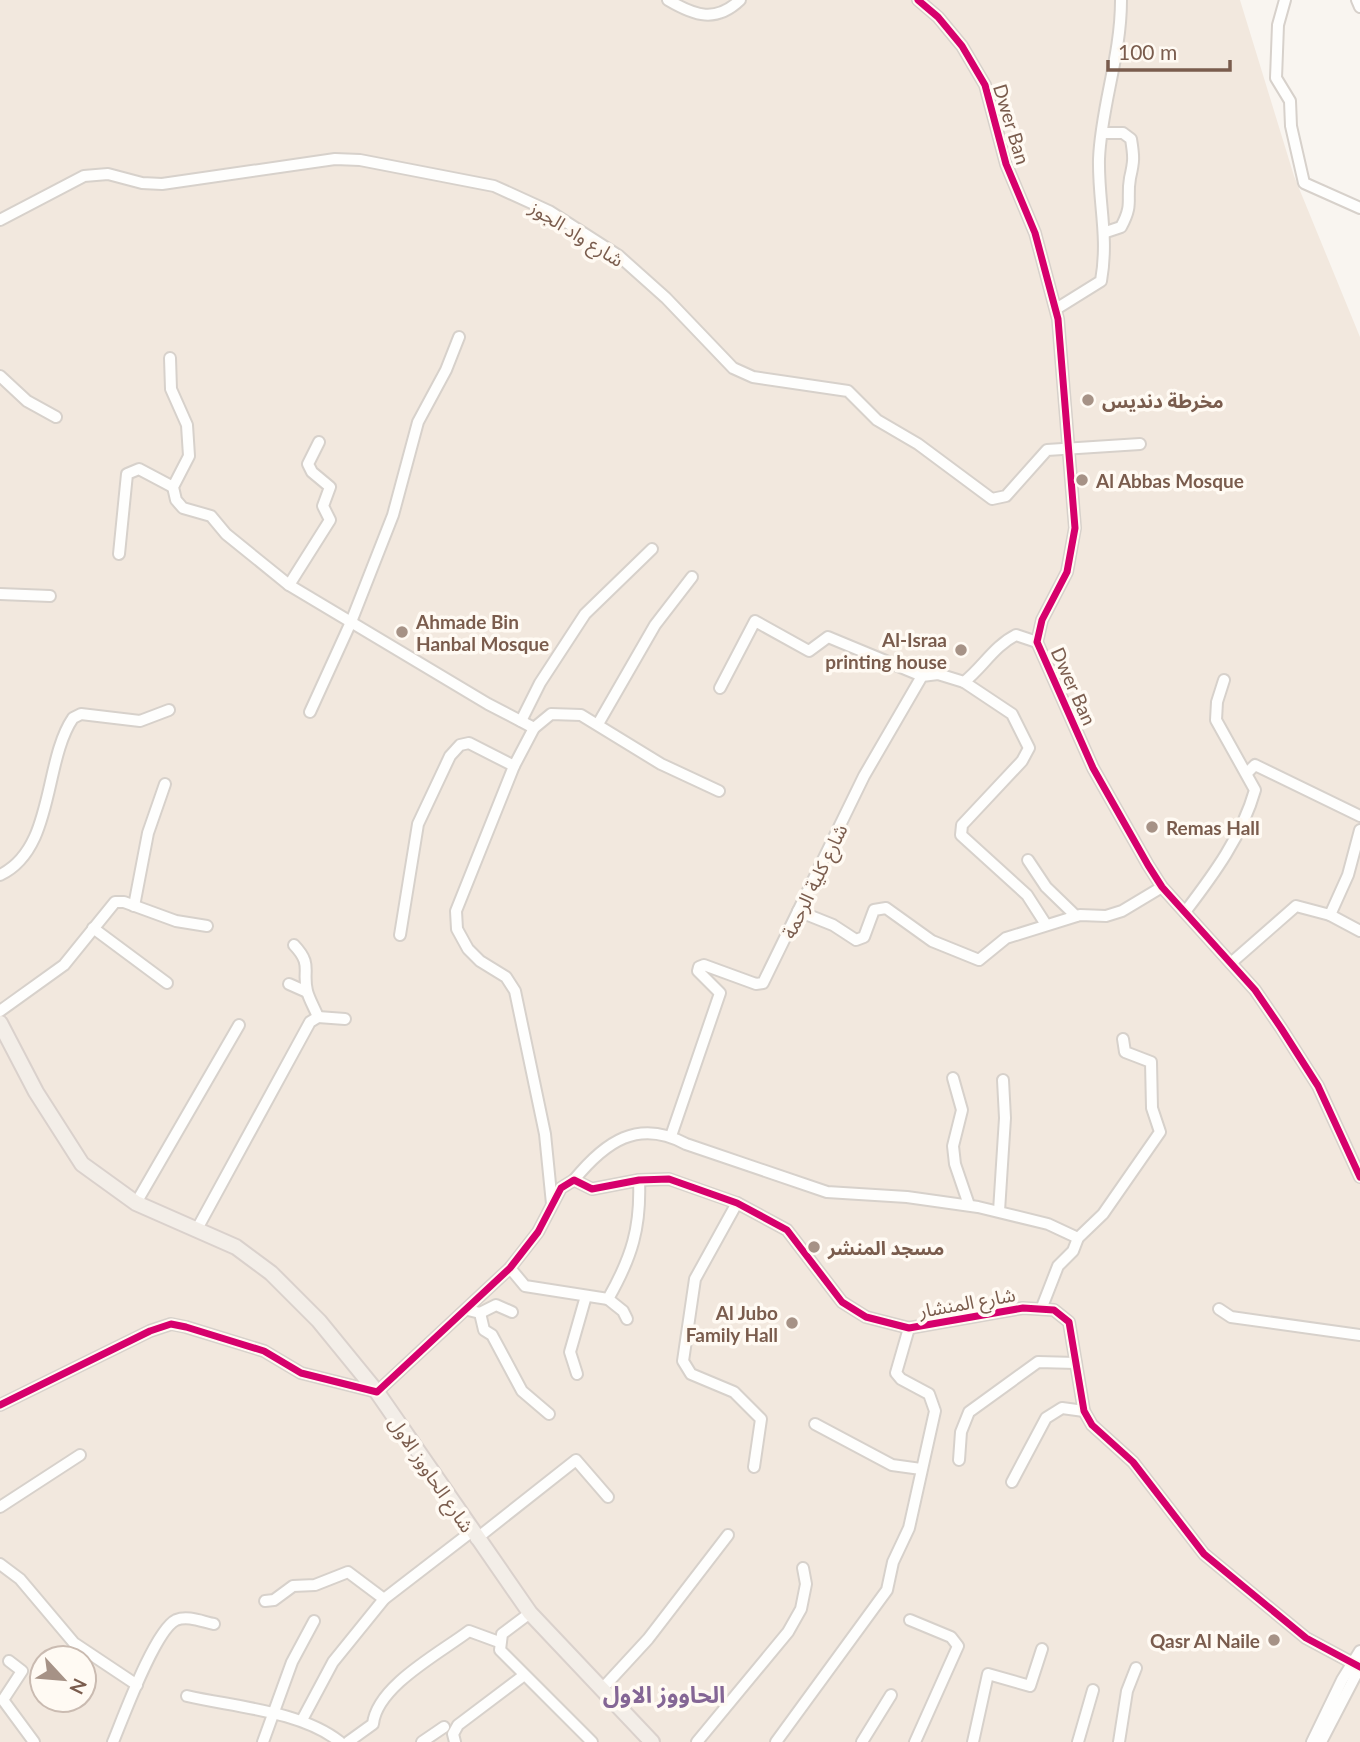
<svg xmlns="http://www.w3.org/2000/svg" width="1360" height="1742" font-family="Lato,'Noto Sans Arabic',sans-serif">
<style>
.residential{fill:#f2e8de;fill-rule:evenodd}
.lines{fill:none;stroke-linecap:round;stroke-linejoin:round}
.minor-casing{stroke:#d7d1cb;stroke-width:14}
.major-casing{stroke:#dad1cc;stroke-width:18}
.minor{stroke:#fefefd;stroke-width:10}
.major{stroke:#f3eee8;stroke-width:14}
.cycleway-casing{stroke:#fffaf3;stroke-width:11}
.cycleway{stroke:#d6006c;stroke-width:7}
.poi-dot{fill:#a69286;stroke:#fffaf3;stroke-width:2.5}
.labels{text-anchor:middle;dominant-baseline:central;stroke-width:7;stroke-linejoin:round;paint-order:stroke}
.street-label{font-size:19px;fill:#7a5c4d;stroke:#fffaf3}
.poi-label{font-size:19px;font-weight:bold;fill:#7a5c4d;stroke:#fffaf3;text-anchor:start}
.quarter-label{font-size:23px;font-weight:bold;fill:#846695;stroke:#fffaf3}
</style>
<rect width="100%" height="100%" fill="#f9f5f0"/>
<path class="residential" d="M0 0H1240L1294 176 1360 337V1742H0ZM42 1658H84V1700H42Z"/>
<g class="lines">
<defs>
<g id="minor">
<path d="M668 0C695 16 716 23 740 0"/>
<polyline points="918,0 938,17 962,46 985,85 1006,164 1035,233 1058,319 1075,528 1067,572 1042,620 1037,642 1093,768 1148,865 1162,887 1255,990 1281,1028 1318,1086 1360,1177"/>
<polyline points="1285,0 1278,25 1276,78 1290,101 1291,126 1304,183 1360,208"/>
<polyline points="1357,0 1360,7"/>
<path d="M1102 133H1123L1131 139C1134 157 1134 161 1130 178 1126 200 1134 203 1121 227L1106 232"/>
<polyline points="0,220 84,176 108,174 142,183 162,184 335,159 360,160 494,186 549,211 619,256 666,298 733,368 753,377 848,391 877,420 918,444 992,499 1006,496 1047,450 1140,444"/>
<path d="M1056 309 1101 281C1109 236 1098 202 1099 159 1101 106 1121 57 1121 0"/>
<polyline points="170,358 171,389 187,425 189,456 173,487 176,500 183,508 211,516 226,534 289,585 488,704 534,728"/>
<polyline points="0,376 27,401 56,417"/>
<polyline points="119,554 127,474 139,469 173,487"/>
<polyline points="289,585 330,520 323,506 330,487 312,472 308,464 319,442"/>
<polyline points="0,594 50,596"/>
<polyline points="964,682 1012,714 1029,748 1022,761 962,825 961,835 1027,895 1045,923"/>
<polyline points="720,688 755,621 809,651 828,637 922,676"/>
<polyline points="310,712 351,622 393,515 418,422 446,370 459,337"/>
<polyline points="521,721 540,683 585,614 652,549"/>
<polyline points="598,724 655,625 692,577"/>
<polyline points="1247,773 1255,765 1360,816"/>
<polyline points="1028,860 1046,887 1076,916"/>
<path d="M0 875C55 849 43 762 73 718L81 714 140 721 169 710"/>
<polyline points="134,906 148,833 165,784"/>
<polyline points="798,911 833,925 856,940 864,937 874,910 886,908 932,941 979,960 1006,938 1080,915 1106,916 1122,911 1162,887"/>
<path d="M1185 912C1214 874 1242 836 1255 790L1216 720 1217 702 1224 680"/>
<polyline points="1330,915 1348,875 1360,830"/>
<polyline points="93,928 167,983"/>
<polyline points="400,935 418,824 450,756 460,745 469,743 514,766"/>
<polyline points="1231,963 1296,906 1330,915 1360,931"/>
<polyline points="289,984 307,992"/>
<polyline points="0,1011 64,965 115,902 124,902 176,921 207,926"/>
<polyline points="318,1017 345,1019"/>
<polyline points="953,1078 962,1110 953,1146 955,1164 969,1205"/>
<path d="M671 1136 720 993 698 971 699 967 704 965 756 984 763 983 864 776 922 676 938 674 964 682C983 667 994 646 1016 635L1037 642"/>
<path d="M574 1180C605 1142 638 1118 686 1144L827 1192 907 1197 978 1207 1048 1224 1078 1238"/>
<polyline points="136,1203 239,1025"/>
<polyline points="737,1203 695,1279 683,1361 691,1374 734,1392 761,1419 754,1467"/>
<polyline points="552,1204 545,1134 515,991 506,977 480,961 468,949 457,929 456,911 514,766 534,728 551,714 581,715 661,764 719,791"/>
<polyline points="999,1211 1005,1118 1003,1080"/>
<path d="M197 1229 310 1022 318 1017C315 1009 309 999 307 991 302 970 313 965 294 945"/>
<path d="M510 1268 525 1286 608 1299C632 1257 641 1227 639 1180"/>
<polyline points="608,1299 623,1311 627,1319"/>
<polyline points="1042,1307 1058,1266 1073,1251 1078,1238 1103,1214 1160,1132 1152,1108 1151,1062 1125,1052 1123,1039"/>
<polyline points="1219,1309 1231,1317 1360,1335"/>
<polyline points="468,1310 480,1313 484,1330 492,1335 522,1391 549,1414"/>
<polyline points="480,1313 496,1305 512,1312"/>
<polyline points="577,1374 570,1352 586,1296"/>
<polyline points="0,1405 150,1331 171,1324 186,1327 264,1351 301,1373 377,1392 510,1268 538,1232 561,1188 574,1180 592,1189 639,1180 669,1179 737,1203 787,1230 842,1302 866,1317 909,1328 1023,1308 1054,1310 1069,1322 1084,1411 1092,1425 1133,1462 1204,1554 1306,1638 1360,1667"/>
<polyline points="815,1424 892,1465 921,1469"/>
<polyline points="959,1460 961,1432 969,1412 1038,1362 1076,1363"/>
<polyline points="1012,1482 1046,1418 1062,1408 1084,1411"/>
<polyline points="0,1507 80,1455"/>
<polyline points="476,1539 576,1460 608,1497"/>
<polyline points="0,1564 20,1579 74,1643 137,1685"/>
<polyline points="265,1601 274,1600 293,1586 315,1585 348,1572 384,1599"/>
<polyline points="530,1613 502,1634 500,1650 592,1742"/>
<polyline points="910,1620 951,1637 958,1646 915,1742"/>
<polyline points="9,1661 22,1671 3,1700 34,1742"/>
<polyline points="601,1690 648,1639 728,1535"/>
<path d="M187 1696C235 1707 301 1711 340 1742"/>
<polyline points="302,1720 333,1662 384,1599 471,1532"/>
<path d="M113 1742C123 1718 155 1630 176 1620 188 1615 203 1622 214 1624"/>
<polyline points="263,1742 292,1662 314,1621"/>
<path d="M348 1742 373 1724C377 1686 440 1653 469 1631L499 1642"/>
<polyline points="422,1742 444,1727"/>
<polyline points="455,1742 453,1734 458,1725 523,1676"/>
<polyline points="697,1742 788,1632 801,1609 806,1584 803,1568"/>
<polyline points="776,1742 887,1590 893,1562 909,1528 935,1411 929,1394 901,1379 896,1373 909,1328"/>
<polyline points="862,1742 891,1695"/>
<polyline points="973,1742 988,1674 1030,1686 1042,1649"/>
<polyline points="1078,1742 1093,1690"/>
<polyline points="1119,1742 1127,1691 1136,1668"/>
<polyline points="1312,1742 1342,1680 1360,1651"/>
<polyline points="1321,1742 1360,1667"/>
</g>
<polyline id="major" points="0,1023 36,1092 82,1164 136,1203 236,1247 271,1273 319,1321 377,1392 530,1613 652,1742"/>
</defs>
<use href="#minor" class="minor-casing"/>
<use href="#major" class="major-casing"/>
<use href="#minor" class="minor"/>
<use href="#major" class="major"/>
<defs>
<g id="cycleway">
<polyline points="918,0 938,17 962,46 985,85 1006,164 1035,233 1058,319 1075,528 1067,572 1042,620 1037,642 1093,768 1148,865 1162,887 1255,990 1281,1028 1318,1086 1360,1177"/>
<polyline points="0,1405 150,1331 171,1324 186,1327 264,1351 301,1373 377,1392 510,1268 538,1232 561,1188 574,1180 592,1189 639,1180 669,1179 737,1203 787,1230 842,1302 866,1317 909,1328 1023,1308 1054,1310 1069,1322 1084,1411 1092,1425 1133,1462 1204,1554 1306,1638 1360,1667"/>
</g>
</defs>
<use href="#cycleway" class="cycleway-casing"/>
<use href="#cycleway" class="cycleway"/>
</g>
<g class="poi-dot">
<circle cx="1088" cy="400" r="7"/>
<circle cx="1082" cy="480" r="7"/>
<circle cx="402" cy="632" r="7"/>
<circle cx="961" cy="650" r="7"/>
<circle cx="1152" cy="827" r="7"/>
<circle cx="814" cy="1247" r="7"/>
<circle cx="792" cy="1323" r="7"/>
<circle cx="1274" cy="1640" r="7"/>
</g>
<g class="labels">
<g class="street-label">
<text transform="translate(1012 124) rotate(73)">Dwer Ban</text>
<text transform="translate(577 233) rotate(32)">شارع واد الجوز</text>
<text transform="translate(1074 686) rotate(66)">Dwer Ban</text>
<text transform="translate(814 881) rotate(-64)">شارع كلية الرحمة</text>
<text transform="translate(967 1302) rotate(-10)">شارع المنشار</text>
<text transform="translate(432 1474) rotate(56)">شارع الحاووز الاول</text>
</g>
<g class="poi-label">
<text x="1102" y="400">مخرطة دنديس</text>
<text x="1096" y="480">Al Abbas Mosque</text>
<text x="416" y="621">Ahmade Bin<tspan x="416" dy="22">Hanbal Mosque</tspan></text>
<text x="947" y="639" text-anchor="end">Al-Israa<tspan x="947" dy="22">printing house</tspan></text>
<text x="1166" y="827">Remas Hall</text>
<text x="828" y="1247">مسجد المنشر</text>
<text x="778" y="1312" text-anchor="end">Al Jubo<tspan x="778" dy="22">Family Hall</tspan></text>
<text x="1260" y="1640" text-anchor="end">Qasr Al Naile</text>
</g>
<g class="quarter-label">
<text x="664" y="1694">الحاووز الاول</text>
</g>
</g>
<g transform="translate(63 1679) rotate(116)"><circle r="33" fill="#fffaf3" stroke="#cabbb1" stroke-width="2"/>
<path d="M0-5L12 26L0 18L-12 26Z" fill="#a69286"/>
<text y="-10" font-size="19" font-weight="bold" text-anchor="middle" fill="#7a5c4d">N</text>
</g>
<path d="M1108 60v10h122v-10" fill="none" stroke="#7a5c4d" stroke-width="3.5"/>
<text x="1118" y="60" font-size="21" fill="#7a5c4d" stroke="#fffaf3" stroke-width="5" paint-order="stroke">100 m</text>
</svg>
